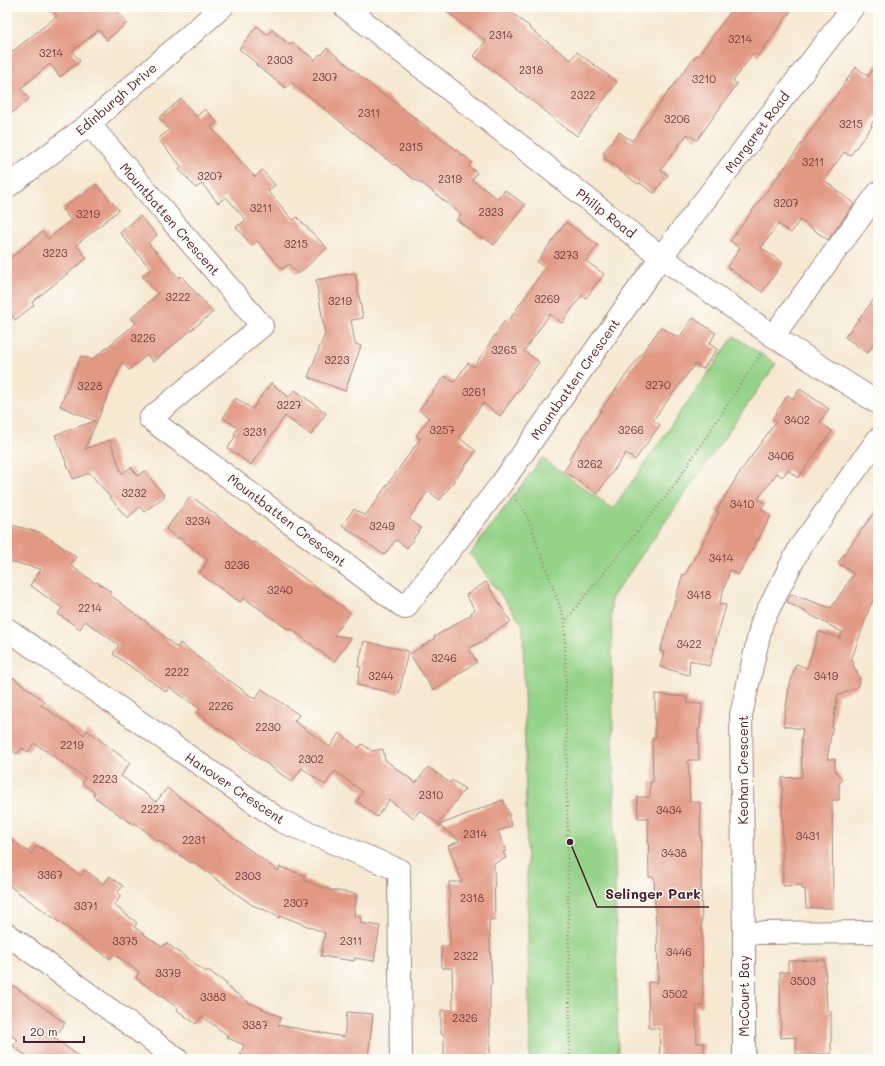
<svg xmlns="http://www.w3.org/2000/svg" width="885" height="1066" font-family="Mali,sans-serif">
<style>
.green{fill:#95d388;stroke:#70795a}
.building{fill:#e29984}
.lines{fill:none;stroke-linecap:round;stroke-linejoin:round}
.minor-casing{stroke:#a0847e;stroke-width:24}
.path{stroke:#a0847e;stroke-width:2.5;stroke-dasharray:1 3;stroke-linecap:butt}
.minor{stroke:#fff;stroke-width:22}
.labels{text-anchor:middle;stroke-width:3;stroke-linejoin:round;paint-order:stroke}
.number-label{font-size:11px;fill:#703e41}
.street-label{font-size:13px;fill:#4a1f2b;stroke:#fdfcf7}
.leader{fill:none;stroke:#4a1f2b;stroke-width:1.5}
.callout-dot{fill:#4a1f2b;stroke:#fdfcf7;stroke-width:1.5}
.callout-label{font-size:14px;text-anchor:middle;font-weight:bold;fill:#4a1f2b;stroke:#fdfcf7;stroke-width:3;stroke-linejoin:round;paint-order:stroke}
</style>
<rect width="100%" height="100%" fill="#fdfcf7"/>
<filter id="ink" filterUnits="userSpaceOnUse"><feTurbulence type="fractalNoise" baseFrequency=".025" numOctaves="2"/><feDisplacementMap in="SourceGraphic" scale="8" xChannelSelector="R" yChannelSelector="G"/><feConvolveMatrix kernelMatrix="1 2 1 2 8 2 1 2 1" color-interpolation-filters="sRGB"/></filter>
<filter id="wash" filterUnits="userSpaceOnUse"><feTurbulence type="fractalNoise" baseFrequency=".012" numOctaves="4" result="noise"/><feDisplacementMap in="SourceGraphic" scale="16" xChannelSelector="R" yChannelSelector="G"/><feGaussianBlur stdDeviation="0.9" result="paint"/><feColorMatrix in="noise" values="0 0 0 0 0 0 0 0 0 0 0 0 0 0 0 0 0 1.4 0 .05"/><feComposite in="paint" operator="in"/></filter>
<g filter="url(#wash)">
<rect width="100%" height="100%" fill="#f6e8d1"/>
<path class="green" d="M734 336 776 364 611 599 618 1059H530L523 625 470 554 542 458 613 509Z"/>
<g id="blocks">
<path class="building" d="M50 7H114L127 23 107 40 99 30 72 51 80 61 60 77 50 64 21 88 29 99 7 117V56L57 16Z
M440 7H504L530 27 529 28 571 60 577 52 617 82 577 136 552 118 553 117 474 56 486 41Z
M734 7H794L758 56 754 52 733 81 737 84 697 140 687 134 661 170 668 175 654 193 640 183 638 184 619 170V169L603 157 605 154 603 153 619 132 632 141 696 55 698 56Z
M257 26 268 35 272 30 290 45 292 42 315 60 320 54 322 55 327 48 383 95 384 94 472 162 469 166 477 173 472 180 498 199 505 190 525 205 494 245 483 237 482 239 457 220 461 214 423 184 412 178 395 164 394 165 291 82 286 88 256 65V63L239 49Z
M878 62V114L871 125 872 126 850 156 844 152 824 180 854 204 828 240 800 220 791 233 778 224 761 248 783 263 762 292 727 267 740 248 730 241 778 176V177L856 67 868 76Z
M181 99 196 117 205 109 217 122 211 127 230 150 255 177 262 170 275 185 268 191 293 220 297 217 327 248 298 274 289 264 282 269 257 241 252 246 236 227 246 220 226 197 218 203 202 184 196 188 179 169 182 167 158 139 169 130 159 118Z
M96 184 119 210 76 245 87 258 32 302 34 305 15 320 7 310V261L42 232 48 239 71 220 62 209 80 195 81 196Z
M140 216 157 235 148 243 179 278 181 276 213 312 153 362 147 355 129 370 122 362 85 449 110 440 122 474 131 467 138 476 144 471 165 496 144 512 140 507 127 518 90 473 73 479 55 435 95 421 60 406 81 356 92 360 136 323 131 318 158 294 142 276 151 269 120 233Z
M566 222 598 245 586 261 604 274 586 298 582 295 562 323 550 314 524 351 539 362 500 416 483 403 459 438 476 451 440 500 428 491 409 519 421 528 407 548 396 540 384 555 342 525 354 509 365 516 420 439 416 436 429 418 419 410 445 376 454 382 468 363 474 367 501 326 507 319 509 320 545 268 537 262Z
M355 273 363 318 351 320 355 344 361 346 345 391 308 377 325 334 316 280Z
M878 294V338L867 353 845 337Z
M693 318 716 333 709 344 717 349 703 369 695 364 653 420 660 425 635 460 626 453 597 494 564 471 571 461 569 459 601 411H600L661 327 679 338Z
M271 383 289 397 295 390 326 413 311 435 285 416 251 465 228 448 236 435 234 434 238 428 223 418 236 398 252 409Z
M800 389 829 409 820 422 832 431 798 478 788 470 782 477 777 473 758 499 765 503 761 509 771 516 738 575 730 570 719 604 726 605 709 666 690 660 689 675 660 667 664 652 660 651 683 574 685 575 719 512 716 511 740 472 776 422 772 419 788 395 793 399Z
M191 496 253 543 254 542 276 557 350 613 334 635 351 638 334 662 290 628 289 630 244 598 240 602 199 573 208 560 179 537 178 539 166 529Z
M878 507V594L870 606 851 661 854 662 853 665 860 678 857 687 840 695 838 694 827 759H835V770L842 779 839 784V800H832L833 908H806L805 889H802V885L783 886 782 778 802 777 801 740 803 729 783 726 789 688 796 664 807 668 819 632 840 638 842 632 787 602 791 594 831 608 854 574 838 563Z
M7 524 39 532 55 542 76 557 70 565 95 583 97 582 111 592 109 594 158 631 177 648 180 643 228 681 229 680 255 699 262 689 299 715 294 721 330 747 339 733 359 748 362 744 372 751 383 749 385 760 416 783 428 767 450 783 452 780 465 789 438 824 420 810 414 818 389 800 377 817 357 801 363 792 335 771 325 785 302 768 292 782 197 713 200 709 169 687 166 692 113 654 119 645 85 621 80 629 58 614 62 608 30 585 41 569 7 561Z
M486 582 511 622 488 635 489 637 469 649 477 662 433 690 410 654 434 639V637L472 614 471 613 475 610 466 595Z
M364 641 408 651 399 694 357 685 361 667H358Z
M7 673 44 701 41 705 84 735 87 730 130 763 121 776 156 802 167 788 278 871 280 867 306 876 304 880 330 890 357 894 354 916 361 917 360 923 380 926 374 961 355 958 354 961 321 956 325 933 282 916 278 918 275 914 252 905 192 861 191 863 159 840 158 841 135 823 134 825 93 796 95 793 82 783 85 778 34 743 28 752 22 748 17 754 7 747Z
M655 694 687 697V703L702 704 700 729H698L699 760H688L690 802H700L703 1006H696L697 1043H704V1059H660L659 1028H649L648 982H658L657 926H656L654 877H649L648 818H638L637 797H650V782H653L652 738H655Z
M503 800 510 816 508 817 512 826 498 831 506 851 503 852 506 858 494 863 495 920H489L492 985H490V1059H444V1034H441V1010H453L452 968H442L441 946H450L449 882H462L448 846 460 841 439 825Z
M7 836 31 854 37 845 46 852 47 851 81 876 85 870 104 884 110 876 123 886 117 893 121 896 114 905 137 923 134 927 162 947 166 943 206 972 208 970 227 984 226 986 248 1002 281 1017 278 1025 344 1037 347 1012 373 1014 368 1057H365V1059H252L240 1054 244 1045 226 1037 227 1035 202 1016 196 1024 177 1010 178 1008 136 978 139 972 114 954 110 959 7 884Z
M825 960 827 1012 831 1011V1054H796V1037L781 1038 780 972H788V961Z
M7 981 65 1023 54 1038 83 1059H31L13 1046 18 1040 7 1033Z"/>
</g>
</g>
<g filter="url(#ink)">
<use href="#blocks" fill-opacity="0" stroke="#a0847e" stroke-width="1"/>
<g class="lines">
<defs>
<path id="minor" d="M345 7 661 257 773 336 878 403
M89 124 262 326 150 419 405 608 502 483 661 257 853 7
M7 187 89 124 222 7
M773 336 878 193
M878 439 800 547 762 622 741 715 744 933 878 932
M7 629 281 821 399 870 401 1059
M7 934 177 1059
M744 1059V933"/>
</defs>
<use href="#minor" class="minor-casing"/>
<path class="path" d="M516 500 527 515 565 621
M570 1059 565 621 672 489 762 352"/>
<use href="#minor" class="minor"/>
</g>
</g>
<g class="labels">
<g class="number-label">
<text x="501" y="39">2314</text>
<text x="740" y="43">3214</text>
<text x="51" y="57">3214</text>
<text x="280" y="64">2303</text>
<text x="531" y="74">2318</text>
<text x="325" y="81">2307</text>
<text x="704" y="83">3210</text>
<text x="583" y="99">2322</text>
<text x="369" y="117">2311</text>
<text x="677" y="123">3206</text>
<text x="851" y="128">3215</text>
<text x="411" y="151">2315</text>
<text x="813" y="166">3211</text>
<text x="210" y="180">3207</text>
<text x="450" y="183">2319</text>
<text x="786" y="207">3207</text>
<text x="261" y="212">3211</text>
<text x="491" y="216">2323</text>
<text x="88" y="218">3219</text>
<text x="296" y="248">3215</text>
<text x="55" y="257">3223</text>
<text x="566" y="259">3273</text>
<text x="178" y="301">3222</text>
<text x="547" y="303">3269</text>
<text x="340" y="305">3219</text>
<text x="143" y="342">3226</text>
<text x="504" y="354">3265</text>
<text x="337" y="364">3223</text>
<text x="658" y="389">3270</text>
<text x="90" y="390">3228</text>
<text x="474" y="396">3261</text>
<text x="289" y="409">3227</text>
<text x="797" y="424">3402</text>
<text x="442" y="434">3257</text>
<text x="631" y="434">3266</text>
<text x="255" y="436">3231</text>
<text x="781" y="460">3406</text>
<text x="590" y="468">3262</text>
<text x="134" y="497">3232</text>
<text x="742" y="508">3410</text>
<text x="198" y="525">3234</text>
<text x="382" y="530">3249</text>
<text x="721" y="562">3414</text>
<text x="237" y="569">3236</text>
<text x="280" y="594">3240</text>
<text x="699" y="599">3418</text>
<text x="90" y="612">2214</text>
<text x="689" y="648">3422</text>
<text x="444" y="662">3246</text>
<text x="177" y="676">2222</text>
<text x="381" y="680">3244</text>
<text x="826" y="680">3419</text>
<text x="221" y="710">2226</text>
<text x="268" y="731">2230</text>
<text x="72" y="749">2219</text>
<text x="311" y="763">2302</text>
<text x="105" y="783">2223</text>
<text x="431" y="799">2310</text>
<text x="153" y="813">2227</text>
<text x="669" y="814">3434</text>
<text x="475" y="838">2314</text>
<text x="808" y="840">3431</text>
<text x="194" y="844">2231</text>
<text x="674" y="857">3438</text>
<text x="50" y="879">3367</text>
<text x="248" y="880">2303</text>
<text x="472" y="902">2318</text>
<text x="296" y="907">2307</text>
<text x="86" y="910">3371</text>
<text x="125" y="945">3375</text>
<text x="351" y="945">2311</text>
<text x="679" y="956">3446</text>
<text x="466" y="960">2322</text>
<text x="168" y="977">3379</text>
<text x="803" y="985">3503</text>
<text x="675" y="998">3502</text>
<text x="213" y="1001">3383</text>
<text x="465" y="1022">2326</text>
<text x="255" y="1029">3387</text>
</g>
<g class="street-label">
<text transform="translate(116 99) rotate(-41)" y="5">Edinburgh Drive</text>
<text transform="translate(757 132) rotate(-53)" y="5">Margaret Road</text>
<text transform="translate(606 213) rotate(38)" y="5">Philip Road</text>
<text transform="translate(170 219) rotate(49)" y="5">Mountbatten Crescent</text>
<text transform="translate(575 379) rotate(-55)" y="5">Mountbatten Crescent</text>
<text transform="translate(287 520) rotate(37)" y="5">Mountbatten Crescent</text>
<text transform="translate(743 770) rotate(-90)" y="5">Keohan Crescent</text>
<text transform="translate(235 788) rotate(34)" y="5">Hanover Crescent</text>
<text transform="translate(744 996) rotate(-90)" y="5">McCourt Bay</text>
</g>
</g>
<path class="leader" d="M570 842L597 907H709"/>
<circle class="callout-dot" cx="570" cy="842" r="4"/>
<g class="callout-label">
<text x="653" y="899">Selinger Park</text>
</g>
<rect width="885" height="1066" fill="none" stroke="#fdfcf7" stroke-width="24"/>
<path d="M24 1036v6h60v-6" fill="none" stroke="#4a1f2b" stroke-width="2"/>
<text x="30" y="1036" font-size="12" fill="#4a1f2b" stroke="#fdfcf7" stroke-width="3" paint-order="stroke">20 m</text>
</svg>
